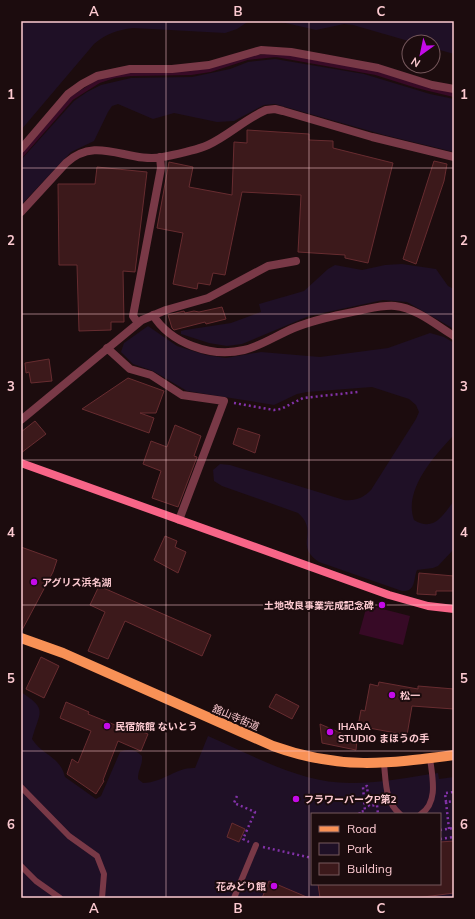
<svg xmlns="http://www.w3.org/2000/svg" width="475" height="919" font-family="Mulish,'Noto Sans JP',sans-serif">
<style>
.green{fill:#1f1026;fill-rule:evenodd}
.water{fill:#370a26}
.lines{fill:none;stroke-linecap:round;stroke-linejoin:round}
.stream{stroke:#370a26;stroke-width:4}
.building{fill:#3c191b;stroke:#672c30}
.path{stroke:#8232a8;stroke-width:2.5;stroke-dasharray:2 3;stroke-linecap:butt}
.lane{stroke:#793947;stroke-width:6}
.street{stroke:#793947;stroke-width:8}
.secondary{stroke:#f86588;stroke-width:8}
.primary{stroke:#f89156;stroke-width:10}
.grid{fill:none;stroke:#fdcad1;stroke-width:1;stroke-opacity:0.55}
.poi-dot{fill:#c40ae8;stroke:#1c0c0e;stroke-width:1.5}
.labels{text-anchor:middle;stroke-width:4;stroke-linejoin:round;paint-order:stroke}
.poi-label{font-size:10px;font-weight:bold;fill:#fdcad1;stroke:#1c0c0e;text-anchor:start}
.street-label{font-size:10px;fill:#fdcad1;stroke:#1c0c0e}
.neatline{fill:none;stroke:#fdcad1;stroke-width:1.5}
.grid-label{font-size:13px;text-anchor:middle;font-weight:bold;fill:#fdcad1}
</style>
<rect width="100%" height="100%" fill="#1c0c0e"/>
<path class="green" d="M24 21H249L237 29 225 33 133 28C117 30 106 34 94 44L21 130V25Z
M277 21H454V54L433 48V42H412L353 25 344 24 316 30Z
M275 59 364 74 430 94 454 99V152L384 135 275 104 264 105 234 121 217 122 174 113 153 119 118 104 112 106 108 112 94 141 71 152 21 205V160L74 101 87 92 101 85 131 78 192 77 230 69 248 62Z
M402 264 436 269 448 286 454 289V329L407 302 383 300 309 316 242 344 227 346 209 343 181 334V331L185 330 231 323 261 312 259 304 304 291 328 269 335 265 362 270 385 265Z
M148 326 177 346 206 355 226 358 261 352 320 357 388 348 430 333 444 337 454 343V435C435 455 403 490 414 520 434 532 442 516 454 501V549L438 566 433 568 417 570C413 580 416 592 402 591L319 562C293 545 320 532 298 513L222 486 214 481 213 470 220 464 230 465 344 500C356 501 363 498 371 490L416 419 419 412 416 405 409 399 372 387 307 392 297 394 274 405 187 391 153 371 133 364 121 352 124 343Z
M21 692C49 710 39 712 32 739 43 756 60 756 65 777L96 799 101 796 120 752C129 748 135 749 142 756 143 765 138 769 138 779L143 783C165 782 176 767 195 768L208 736C254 756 302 784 353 783 381 783 410 777 438 773L439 779 454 777V898H21ZM312 814H440V884H312Z"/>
<path class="water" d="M367 605 410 616 403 645 359 634Z"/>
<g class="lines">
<path class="stream" d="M21 156 72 98 99 81 114 76 131 74 191 73 210 70 247 58 276 55 376 73 417 86 454 95"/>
</g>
<path class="building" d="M247 130 309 134V140L333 141V148L393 163 368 263 345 258V255L298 252 301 195 242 192 225 275 213 273 210 285 198 283 197 289 173 284 183 233 157 228 169 162 193 167 189 187 232 195 234 142 247 143Z
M434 161 447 164 444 181 416 264 403 259Z
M97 167 147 172 135 272 123 271 124 322H111V330L79 331 77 265H59L58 184H95Z
M222 307 226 319 206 324 205 322 174 330 172 328 168 315 184 311 185 313 194 311 199 312Z
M49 359 52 381 31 383 29 372 26 373 25 363Z
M128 378 164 391 156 413H140L154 418 149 433 82 409Z
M35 421 46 434 21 453V432Z
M175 425 201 436 194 456 197 457 178 507 152 498 161 471 143 464 151 441 167 447Z
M238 428 260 435 255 453 233 444Z
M165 536 177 541 175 547 186 552 178 573 154 560Z
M21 547 57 560 53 572 21 632Z
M419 573 454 576V591H436V595L417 594Z
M99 586 211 635 202 656 125 621 108 659 88 651 105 612 90 605Z
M41 657 59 666 44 698 26 689Z
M379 682 418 689V686L454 689V709L412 706 407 735 358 726 361 710 365 711 370 684 378 686Z
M276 694 299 706 292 719 269 707Z
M66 702 89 712 88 714 125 729 127 726 148 734 141 751 118 741 103 780 104 781 96 794 67 774 72 759 78 763 91 731 60 718Z
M320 724 357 740 356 750 322 743Z
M232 823 245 829 239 842 227 837Z
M454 841V893L416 898H320L318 884H440V842Z
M269 881 309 898H262Z"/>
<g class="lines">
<path class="path" d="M234 403 274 410 281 409 303 398 358 392
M237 796 234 803 255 812 243 839 249 842
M446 802 445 793 454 792
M360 814 359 812 365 811 363 787 367 786 369 806 377 805 378 814
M449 829 446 802 454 801
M440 830 454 828
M440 839 454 837
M263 847 312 858"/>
<path class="lane" d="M384 764C386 782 385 802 400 814
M21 787 69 836 97 856 104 874 102 898
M421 814C439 802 432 776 430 758
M21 866 36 881 60 898
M234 898 256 845"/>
<path class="street" d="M21 149 68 94 82 84 97 76 130 69H172L209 65 261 50 291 52 378 68 432 85 454 89
M21 212 66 163C97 134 128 164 163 157 178 154 194 151 208 145 228 136 245 119 266 110L275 109 283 111 372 137 454 157
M153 315C170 343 211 358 244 350 261 346 277 335 294 328 316 319 338 315 362 310 372 308 384 305 395 306 416 308 436 325 454 336
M138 323 133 316 161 168 160 157
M107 348 130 369 151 375 182 395 224 401 179 520
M21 420 142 320 166 310 208 298 268 266 296 261"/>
<path class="secondary" d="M21 463 389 595 428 606 454 609"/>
<path class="primary" d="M21 638 63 653 273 746C339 770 387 764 454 755"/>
</g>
<path class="grid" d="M166 21V898M309 21V898M21 168H454M21 314H454M21 460H454M21 605H454M21 751H454"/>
<g class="poi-dot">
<circle cx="34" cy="582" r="4"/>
<circle cx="382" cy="605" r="4"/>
<circle cx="392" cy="695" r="4"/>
<circle cx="107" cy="726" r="4"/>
<circle cx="330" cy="732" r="4"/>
<circle cx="296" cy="799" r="4"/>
<circle cx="274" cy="886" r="4"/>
</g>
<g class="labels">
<g class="poi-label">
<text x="42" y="586">アグリス浜名湖</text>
<text x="374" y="609" text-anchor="end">土地改良事業完成記念碑</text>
<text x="400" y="699">松一</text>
<text x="115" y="730">民宿旅館 ないとう</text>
<text x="338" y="730">IHARA<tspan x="338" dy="12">STUDIO まほうの手</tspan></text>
<text x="304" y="803">フラワーパークP第2</text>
<text x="266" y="890" text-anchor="end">花みどり館</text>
</g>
<g class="street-label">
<text transform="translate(236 717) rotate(23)" y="4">舘山寺街道</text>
</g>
</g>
<rect width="475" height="919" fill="none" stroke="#1c0c0e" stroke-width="44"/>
<rect x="311" y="813" width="130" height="72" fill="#1c0c0e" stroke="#76585c"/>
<rect x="319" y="826" width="20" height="6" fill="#f89156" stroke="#76585c"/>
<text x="347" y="833" font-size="12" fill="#fdcad1">Road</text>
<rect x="319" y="843" width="20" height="12" fill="#1f1026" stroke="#76585c"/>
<text x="347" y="853" font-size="12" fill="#fdcad1">Park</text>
<rect x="319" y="863" width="20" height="12" fill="#3c191b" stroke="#76585c"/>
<text x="347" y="873" font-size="12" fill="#fdcad1">Building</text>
<g transform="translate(421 54) rotate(213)"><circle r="19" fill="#1c0c0e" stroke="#76585c"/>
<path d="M0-3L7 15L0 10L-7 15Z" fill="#c40ae8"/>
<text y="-6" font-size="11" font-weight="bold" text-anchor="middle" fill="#fdcad1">N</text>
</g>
<rect x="22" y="22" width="431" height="875" class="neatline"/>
<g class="grid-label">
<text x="94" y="16">A</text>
<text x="238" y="16">B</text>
<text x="381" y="16">C</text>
<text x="11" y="99">1</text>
<text x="464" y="99">1</text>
<text x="11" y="245">2</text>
<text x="464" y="245">2</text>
<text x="11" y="391">3</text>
<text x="464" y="391">3</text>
<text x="11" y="537">4</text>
<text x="464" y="537">4</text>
<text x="11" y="683">5</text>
<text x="464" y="683">5</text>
<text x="11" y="829">6</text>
<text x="464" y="829">6</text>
<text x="94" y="913">A</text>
<text x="238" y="913">B</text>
<text x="381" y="913">C</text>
</g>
</svg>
